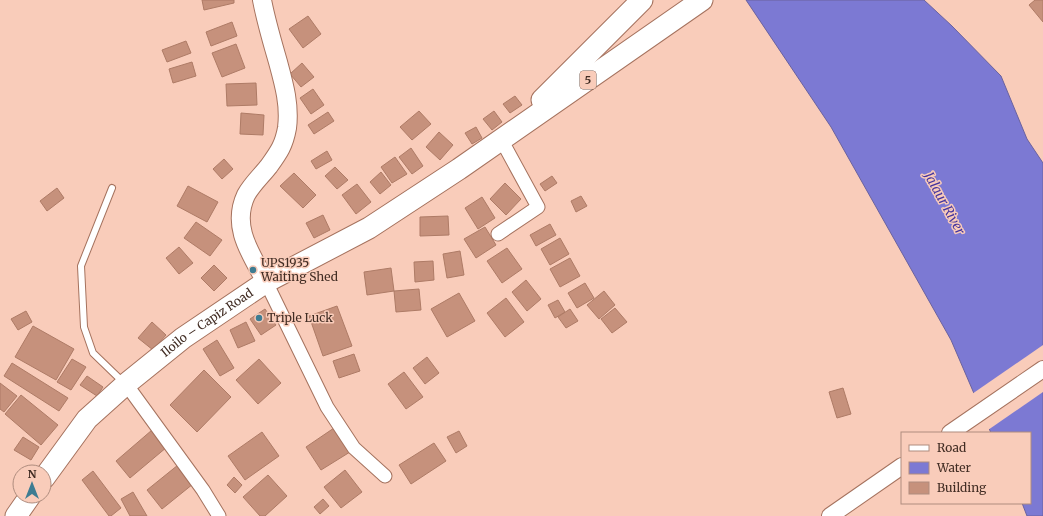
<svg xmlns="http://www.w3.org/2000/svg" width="1043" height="516" font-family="Merriweather,serif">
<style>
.water{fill:#7c79d3;stroke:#6a629e}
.pier{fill:#f9ccba}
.building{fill:#c6917c;stroke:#ae7b66}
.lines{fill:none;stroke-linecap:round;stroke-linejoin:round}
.service-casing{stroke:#a5725e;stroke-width:8}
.minor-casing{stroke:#a5725e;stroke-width:15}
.tertiary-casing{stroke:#a5725e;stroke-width:18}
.secondary-casing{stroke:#a5725e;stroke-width:20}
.trunk-casing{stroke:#a5725e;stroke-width:23}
.service{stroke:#fff;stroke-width:6}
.minor{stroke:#fff;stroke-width:13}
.tertiary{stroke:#fff;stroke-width:16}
.secondary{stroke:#fff;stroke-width:18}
.trunk{stroke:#fff;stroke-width:21}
.poi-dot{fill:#3e7c92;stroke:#f9ccba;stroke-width:1.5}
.labels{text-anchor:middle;stroke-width:3;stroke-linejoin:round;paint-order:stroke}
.shield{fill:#f9ccba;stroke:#785c50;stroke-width:1}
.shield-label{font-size:11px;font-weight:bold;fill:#412c23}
.poi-label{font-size:12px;fill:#412c23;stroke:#f9ccba;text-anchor:start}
.street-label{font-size:12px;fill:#412c23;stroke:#f9ccba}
.water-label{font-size:13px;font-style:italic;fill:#44349e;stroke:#f9ccba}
</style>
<rect width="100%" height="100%" fill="#f9ccba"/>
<path class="water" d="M746 0H924L952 26 1001 76 1027 139 1043 163V516H1027L1022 503H1030V433H991L951 340 831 127Z"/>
<path class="pier" d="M1043 345V392L988 430 972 394Z"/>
<path class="building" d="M202 0H234V3L204 10Z
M1035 0H1043V22L1029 5Z
M308 16 321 34 303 48 289 29Z
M232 22 237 36 211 46 206 32Z
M186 41 191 53 167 62 162 50Z
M236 44 245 68 222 77 212 53Z
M192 62 196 76 173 83 169 69Z
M302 63 314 77 301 87 290 74Z
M256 83 257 105 227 106 226 84Z
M313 89 324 105 311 114 300 98Z
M515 96 522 105 510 113 503 104Z
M419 111 431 124 412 140 400 127Z
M494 111 502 122 492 130 483 119Z
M328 112 334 121 314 134 308 125Z
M241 113 264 115 263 135 240 134Z
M476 127 482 138 472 144 465 133Z
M439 132 453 145 440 160 426 147Z
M411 148 423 166 412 174 399 157Z
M327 151 332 160 316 169 311 161Z
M395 157 407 174 392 183 381 167Z
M224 159 233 169 222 179 213 169Z
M335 167 348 180 337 189 325 176Z
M381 172 391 185 380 194 370 182Z
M294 173 316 195 303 208 280 186Z
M552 176 557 183 545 191 540 184Z
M505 183 521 199 506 215 490 199Z
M357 184 371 202 356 214 342 195Z
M188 186 218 202 207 222 177 206Z
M57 188 64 198 47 211 40 201Z
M581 196 587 206 576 212 571 201Z
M482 197 495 218 478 229 465 208Z
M323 215 330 230 314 238 306 223Z
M448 216 449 235 420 236V217Z
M196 222 222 240 210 256 184 238Z
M550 224 556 235 536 246 530 235Z
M485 227 496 245 476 258 464 239Z
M560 238 569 254 550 265 541 249Z
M179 247 193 263 179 274 166 258Z
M507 248 522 269 502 283 487 261Z
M460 251 464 275 447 278 443 254Z
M570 258 580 276 560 287 550 269Z
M433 261 434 280 415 282 414 262Z
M214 265 227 278 214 291 201 278Z
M391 268 394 291 367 295 364 272Z
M526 280 541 299 527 311 512 292Z
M585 283 594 298 577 308 568 293Z
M419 289 421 310 396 312 394 291Z
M604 291 615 305 599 319 587 305Z
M459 293 475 321 447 337 431 309Z
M506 298 524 322 505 337 487 313Z
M558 300 565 312 555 318 548 305Z
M337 306 352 346 323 356 309 316Z
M615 308 627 322 612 333 601 319Z
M265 309 276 325 261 335 250 319Z
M570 309 578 321 566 328 558 317Z
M26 311 32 322 18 330 11 319Z
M152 322 166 335 153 350 138 338Z
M246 322 255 341 238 348 230 330Z
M33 326 74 349 56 380 15 357Z
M217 340 234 368 220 376 203 349Z
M354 354 360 371 339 378 333 361Z
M427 357 439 373 425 384 413 368Z
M72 359 86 367 71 390 57 382Z
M259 359 281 383 258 404 236 380Z
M12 363 68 398 59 411 4 376Z
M204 370 231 397 197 432 170 405Z
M404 372 423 397 406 409 388 384Z
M87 376 103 387 97 396 80 385Z
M0 383 17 396 4 412 0 409Z
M843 388 851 414 837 418 829 392Z
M21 395 58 425 41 445 5 414Z
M334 428 350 452 321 470 306 447Z
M152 430 167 447 130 478 116 461Z
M459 431 467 446 456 453 447 437Z
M262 432 279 456 245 480 228 456Z
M23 437 39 447 31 460 14 450Z
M434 443 446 461 411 484 399 465Z
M178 465 193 484 162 509 147 490Z
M345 470 362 492 341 508 324 487Z
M93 471 121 508 111 516H109L82 480Z
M268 475 287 496 265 516H260L243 497Z
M234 477 242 485 235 493 227 485Z
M133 492 147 516H130L121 499Z
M323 499 329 506 320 514 314 507Z"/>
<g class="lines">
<defs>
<path id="service" d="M112 188 81 266 84 327 93 353 123 382"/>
<path id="minor" d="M498 234 538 207 502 141
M266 282 327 407 354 448 385 476
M126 384 203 490 219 516"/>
<path id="tertiary" d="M950 433 1043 369
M830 516 902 466"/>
<path id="secondary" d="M262 0C266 21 272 41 278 62 284 84 290 105 287 128 284 145 279 152 269 166 262 175 252 184 246 195 231 227 251 254 266 282"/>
<g id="trunk">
<path d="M542 100 642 0"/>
<path id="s1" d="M44 478 87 419 126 384 183 338 266 282 369 228 459 169 702 0"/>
<path d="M16 516 30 496"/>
</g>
</defs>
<use href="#service" class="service-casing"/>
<use href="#minor" class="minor-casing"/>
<use href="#tertiary" class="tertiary-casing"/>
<use href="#secondary" class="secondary-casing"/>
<use href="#trunk" class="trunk-casing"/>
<use href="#service" class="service"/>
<use href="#minor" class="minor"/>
<use href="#tertiary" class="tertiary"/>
<use href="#secondary" class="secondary"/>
<use href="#trunk" class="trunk"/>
</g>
<g class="poi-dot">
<circle cx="253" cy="270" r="4"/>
<circle cx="259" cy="318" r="4"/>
</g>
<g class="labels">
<rect class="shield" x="580" y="71" width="16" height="18" rx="3"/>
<g class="shield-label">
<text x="588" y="84">5</text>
</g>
<g class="poi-label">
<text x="261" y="267">UPS1935<tspan x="261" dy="14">Waiting Shed</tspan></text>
<text x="267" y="322">Triple Luck</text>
</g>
<g class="street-label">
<text dy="4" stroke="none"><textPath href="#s1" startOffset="227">Iloilo – Capiz Road</textPath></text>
</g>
<g class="water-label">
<text transform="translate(945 203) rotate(61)" y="5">Jalaur River</text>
</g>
</g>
<rect x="901" y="432" width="130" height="72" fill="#f9ccba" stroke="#af8c7e"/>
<rect x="909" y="445" width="20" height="6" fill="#ffffff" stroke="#af8c7e"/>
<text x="937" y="452" font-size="12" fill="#412c23">Road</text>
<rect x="909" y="462" width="20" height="12" fill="#7c79d3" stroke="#af8c7e"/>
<text x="937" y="472" font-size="12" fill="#412c23">Water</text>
<rect x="909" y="482" width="20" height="12" fill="#c6917c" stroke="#af8c7e"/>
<text x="937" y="492" font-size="12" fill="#412c23">Building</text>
<g transform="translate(32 484)"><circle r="19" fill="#f9ccba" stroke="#af8c7e"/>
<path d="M0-3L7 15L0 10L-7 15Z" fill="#3e7c92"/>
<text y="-6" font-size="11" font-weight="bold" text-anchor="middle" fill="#412c23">N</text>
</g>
</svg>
